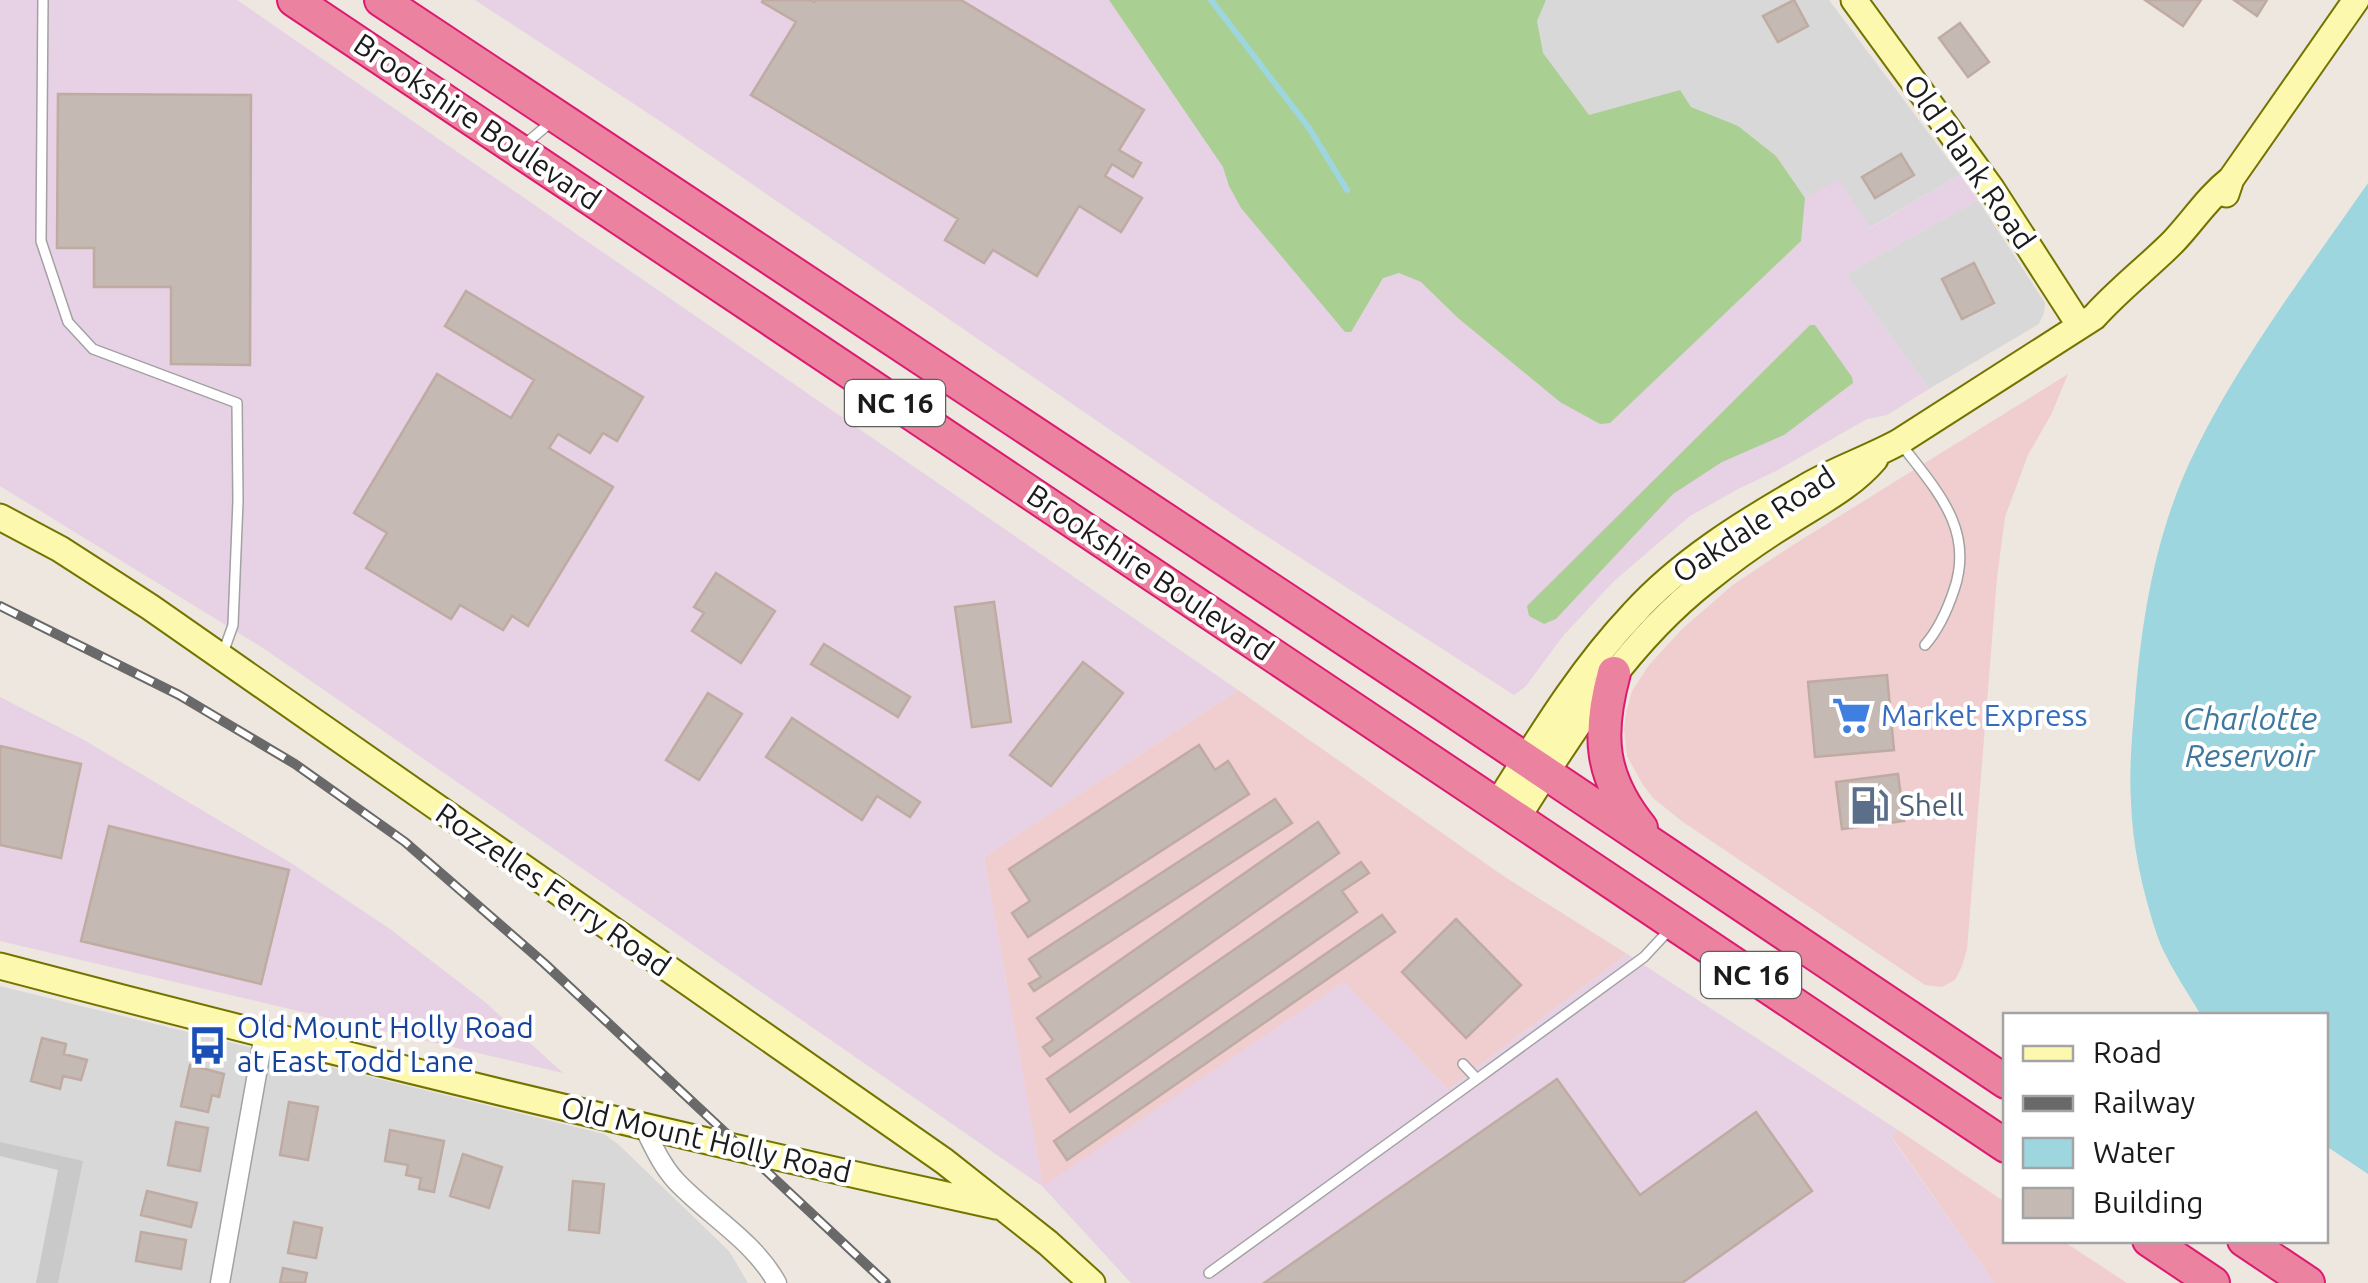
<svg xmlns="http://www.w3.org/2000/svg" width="2368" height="1283" font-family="Ubuntu,sans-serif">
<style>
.residential{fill:#d9d8d8}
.commercial{fill:#f0cdcf}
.industrial{fill:#e7d1e5}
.religious{fill:#c9c9c9}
.forest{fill:#aacf92}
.parking{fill:#dfdfdf}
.water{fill:#9dd6de}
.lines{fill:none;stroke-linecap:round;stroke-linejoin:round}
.stream{stroke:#9dd6de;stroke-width:6}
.building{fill:#c5b9b3;stroke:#bfaba1;stroke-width:2.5}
.lane-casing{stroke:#a2a2a2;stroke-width:12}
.street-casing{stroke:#a2a2a2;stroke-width:21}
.secondary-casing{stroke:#737400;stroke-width:29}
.highway-casing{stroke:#dd1a71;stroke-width:36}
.lane{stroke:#fff;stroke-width:9}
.street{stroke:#fff;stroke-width:18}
.secondary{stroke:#fcf9ae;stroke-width:25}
.highway{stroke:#ea82a0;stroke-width:32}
.rail-casing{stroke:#696969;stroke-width:10}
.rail{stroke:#fff;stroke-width:6;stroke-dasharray:19;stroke-linecap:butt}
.labels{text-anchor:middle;stroke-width:8;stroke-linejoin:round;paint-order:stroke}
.shield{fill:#fff;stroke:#5f5f5f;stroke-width:2.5}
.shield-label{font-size:28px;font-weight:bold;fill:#1b1b1b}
.street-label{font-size:30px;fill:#1b1b1b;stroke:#fff}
.shop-label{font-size:30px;fill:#366cbe;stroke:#fff;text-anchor:start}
.service-label{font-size:30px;fill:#4e5e75;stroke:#fff;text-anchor:start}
.transit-label{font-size:30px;fill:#164399;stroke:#fff;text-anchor:start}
.water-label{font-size:32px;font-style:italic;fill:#3f789e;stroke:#fff}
</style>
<rect width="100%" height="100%" fill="#ede7df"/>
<path class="residential" d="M1109 0H1829L1960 175 1869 228 1764 220 1680 90 1253 209Z
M1978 200 2045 303 2044 313 2039 324 1929 389 1846 274Z
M0 986 604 1134 618 1144 729 1251 748 1283H0Z"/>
<path class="commercial" d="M2068 374 2052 413 2028 455 2005 517 1997 578 1967 949 1962 966 1955 980 1942 987 1925 985 1683 822 1653 798 1643 785 1627 756 1624 730 1626 713 1632 691 1649 665 1682 629 1734 584 1793 545Z
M1238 690 1502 875 1627 954 1448 1089 1344 982 1043 1187 984 857Z
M1898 1130 2005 1202 2006 1240 2063 1241 2127 1283H1994L1892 1137Z"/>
<path class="industrial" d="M0 0H237L1238 690 984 857 1043 1186 1344 982 1448 1089 1627 954 1898 1130 1892 1138 1994 1283H1131L1042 1186 266 650 0 486Z
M475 0H1109L1253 209 1680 90 1764 220 1839 179 1870 228 1960 175 1978 200 1846 274 1929 389 1887 415 1867 419 1776 471 1740 488 1690 516 1614 581 1563 636 1525 687 1514 695 1243 521 663 123Z
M0 697 84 740 291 863 390 929 485 1002 563 1073 0 941Z"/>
<path class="religious" d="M0 1142 83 1161 58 1283H0Z"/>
<path class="forest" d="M1109 0H1546L1537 21 1543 53 1589 115 1680 90 1691 107 1738 126 1776 156 1805 198 1801 241 1610 423 1600 424 1560 402 1458 318 1421 282 1399 273 1383 278 1351 332H1345L1241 208 1229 186 1223 167Z
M1810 325H1815L1852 377 1853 383 1784 435 1722 462 1673 494 1556 619 1544 624 1529 616 1527 606Z"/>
<path class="parking" d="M0 1156 58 1170 36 1283H0Z"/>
<path class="water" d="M2368 183V1174L2326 1146V1016L2201 1015C2187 991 2166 961 2157 935 2143 893 2132 845 2131 801 2129 768 2132 735 2135 702 2142 613 2157 525 2198 445 2245 352 2309 268 2368 183Z"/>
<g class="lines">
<path class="stream" d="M1211 0 1309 128 1347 190"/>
</g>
<path class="building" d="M763 0H810L814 2 816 0H961L1144 110 1119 150 1141 163 1133 177 1112 164 1105 176 1142 198 1121 232 1079 206 1037 276 993 250 984 263 945 240 958 219 751 95 796 22 762 2Z
M1794 0 1808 26 1778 42 1763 16Z
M2145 0H2201L2183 26Z
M2234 0H2267L2257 16Z
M1960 23 1989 62 1968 77 1939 38Z
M58 94 251 95 250 365 171 364V287H94V248H57Z
M1901 154 1914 175 1875 198 1862 177Z
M1974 263 1994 303 1962 319 1942 279Z
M466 291 643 397 617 441 603 433 590 453 558 434 549 448 613 487 528 626 512 616 503 630 460 605 451 619 366 568 387 533 354 513 437 374 511 418 534 380 445 326Z
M716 573 775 611 741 663 692 631 704 613 694 607Z
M994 602 1011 722 972 727 955 607Z
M824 644 910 697 898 717 811 664Z
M1083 662 1123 693 1051 786 1010 755Z
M1887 675 1894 750 1815 757 1808 682Z
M708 693 742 714 699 780 666 760Z
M792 718 920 802 910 817 877 796 862 820 766 757Z
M1199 745 1215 770 1228 761 1249 794 1028 937 1012 913 1030 901 1009 869Z
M0 746 81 764 61 858 0 845Z
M1898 774 1904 821 1842 829 1836 782Z
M1275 799 1292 823 1034 991 1029 984 1041 977 1029 959Z
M1318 822 1339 853 1050 1056 1043 1047 1053 1040 1037 1018Z
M109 826 289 870 261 984 81 941Z
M1361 862 1369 873 1342 891 1357 912 1070 1112 1047 1079Z
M1382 915 1395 932 1067 1160 1054 1141Z
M1456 919 1521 985 1466 1038 1402 972Z
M42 1038 66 1044 64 1054 87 1060 81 1080 63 1076 60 1089 31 1081Z
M190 1065 224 1074 219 1097 212 1095 208 1112 181 1106Z
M1557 1079 1640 1195 1756 1112 1812 1191 1682 1283H1264Z
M289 1102 318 1107 308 1160 280 1155Z
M176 1122 208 1128 200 1171 168 1165Z
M390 1130 444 1141 434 1192 419 1189 421 1178 406 1175 408 1165 385 1161Z
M463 1154 502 1167 489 1208 450 1196Z
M573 1181 604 1184 599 1233 569 1230Z
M147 1191 197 1203 191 1227 141 1215Z
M294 1222 322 1228 316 1258 288 1253Z
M141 1232 186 1240 181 1269 136 1261Z
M283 1268 307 1273 305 1283H280Z"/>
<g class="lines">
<defs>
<path id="lane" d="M43 0 41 241 68 322 93 349 237 403 238 501 233 625 222 656
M524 145 550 123
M1901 444C1936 490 1975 529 1954 590 1947 611 1939 629 1925 645
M1463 1064 1477 1079 1644 957 1671 928
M1209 1273 1477 1079"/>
<path id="street" d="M643 1126C653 1145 661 1165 676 1181 709 1216 753 1240 777 1283
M220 1283 264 1034"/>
<path id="secondary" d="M1854 0 1991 188 2080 326
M2226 194 2231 179 2356 0
M0 517 60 549 150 607 944 1161 1048 1243 1092 1283
M1496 806C1538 740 1579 671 1633 614 1680 562 1743 523 1804 488 1834 470 1868 459 1899 442L2094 317C2118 290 2147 268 2173 242 2193 221 2208 197 2231 179
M1517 818C1572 732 1625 644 1707 580 1733 559 1761 539 1789 522 1820 502 1851 487 1875 459
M0 966C330 1053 662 1133 996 1206"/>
<path id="highway" d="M294 0 2006 1146
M381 0 1437 700 2006 1082
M1614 673C1597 735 1600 777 1641 828
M2149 1240 2213 1283
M2244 1240 2308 1283"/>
</defs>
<use href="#lane" class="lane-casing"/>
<use href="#street" class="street-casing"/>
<use href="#secondary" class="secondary-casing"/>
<use href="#highway" class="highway-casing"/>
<use href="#lane" class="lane"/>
<use href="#street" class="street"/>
<use href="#secondary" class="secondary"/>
<use href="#highway" class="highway"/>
<defs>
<path id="rail" d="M0 606 179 695 295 764 405 842 544 963 886 1283"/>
</defs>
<use href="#rail" class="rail-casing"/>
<use href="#rail" class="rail"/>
</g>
<defs>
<symbol id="supermarket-bare" viewBox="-9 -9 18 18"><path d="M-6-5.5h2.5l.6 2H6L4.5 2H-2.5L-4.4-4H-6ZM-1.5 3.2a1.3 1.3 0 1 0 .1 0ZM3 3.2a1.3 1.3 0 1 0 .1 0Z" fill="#3f7fe0" stroke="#fff" stroke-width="2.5" paint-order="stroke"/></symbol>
<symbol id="fuel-bare" viewBox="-9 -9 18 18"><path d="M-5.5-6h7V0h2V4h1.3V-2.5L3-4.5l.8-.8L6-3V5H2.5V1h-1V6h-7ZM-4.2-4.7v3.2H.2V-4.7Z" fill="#5c6f8a" stroke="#fff" stroke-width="2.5" paint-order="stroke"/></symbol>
<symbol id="bus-bare" viewBox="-9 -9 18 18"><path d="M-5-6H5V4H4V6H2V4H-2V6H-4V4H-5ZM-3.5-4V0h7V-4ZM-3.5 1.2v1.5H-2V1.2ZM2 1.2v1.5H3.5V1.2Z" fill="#1a4fb4" stroke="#fff" stroke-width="2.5" paint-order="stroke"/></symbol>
</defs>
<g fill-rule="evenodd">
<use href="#supermarket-bare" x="1824" y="688" width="55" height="55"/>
<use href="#fuel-bare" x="1842" y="778" width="55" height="55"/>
<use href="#bus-bare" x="180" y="1018" width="55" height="55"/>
</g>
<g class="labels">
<g class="shield">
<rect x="845" y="380" width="100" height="46" rx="8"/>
<rect x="1701" y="952" width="100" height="46" rx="8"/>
</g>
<g class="shield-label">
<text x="895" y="413">NC 16</text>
<text x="1751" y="985">NC 16</text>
</g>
<g class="street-label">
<text transform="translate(477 122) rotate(34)" y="10">Brookshire Boulevard</text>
<text transform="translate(1969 162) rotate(55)" y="10">Old Plank Road</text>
<text transform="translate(1754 525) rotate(-33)" y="10">Oakdale Road</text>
<text transform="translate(1150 573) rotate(34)" y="10">Brookshire Boulevard</text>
<text transform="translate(553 890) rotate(35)" y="10">Rozzelles Ferry Road</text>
<text transform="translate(706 1140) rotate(13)" y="10">Old Mount Holly Road</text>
</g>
<g class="shop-label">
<text x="1881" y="726">Market Express</text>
</g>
<g class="service-label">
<text x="1899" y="816">Shell</text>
</g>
<g class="transit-label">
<text x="237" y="1038">Old Mount Holly Road<tspan x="237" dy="34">at East Todd Lane</tspan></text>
</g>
<g class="water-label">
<text x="2250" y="730">Charlotte<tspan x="2250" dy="37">Reservoir</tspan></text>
</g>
</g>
<rect x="2003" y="1013" width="325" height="230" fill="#ffffff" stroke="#a4a4a4" stroke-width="2.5"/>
<rect x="2023" y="1046" width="50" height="15" fill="#fcf9ae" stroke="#a4a4a4" stroke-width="2.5"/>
<text x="2093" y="1063" font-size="30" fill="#1b1b1b">Road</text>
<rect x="2023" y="1096" width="50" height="15" fill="#696969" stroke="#a4a4a4" stroke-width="2.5"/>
<text x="2093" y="1113" font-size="30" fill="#1b1b1b">Railway</text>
<rect x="2023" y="1138" width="50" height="30" fill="#9dd6de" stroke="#a4a4a4" stroke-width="2.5"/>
<text x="2093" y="1163" font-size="30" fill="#1b1b1b">Water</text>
<rect x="2023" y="1188" width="50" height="30" fill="#c5b9b3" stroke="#a4a4a4" stroke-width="2.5"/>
<text x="2093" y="1213" font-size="30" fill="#1b1b1b">Building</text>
</svg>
